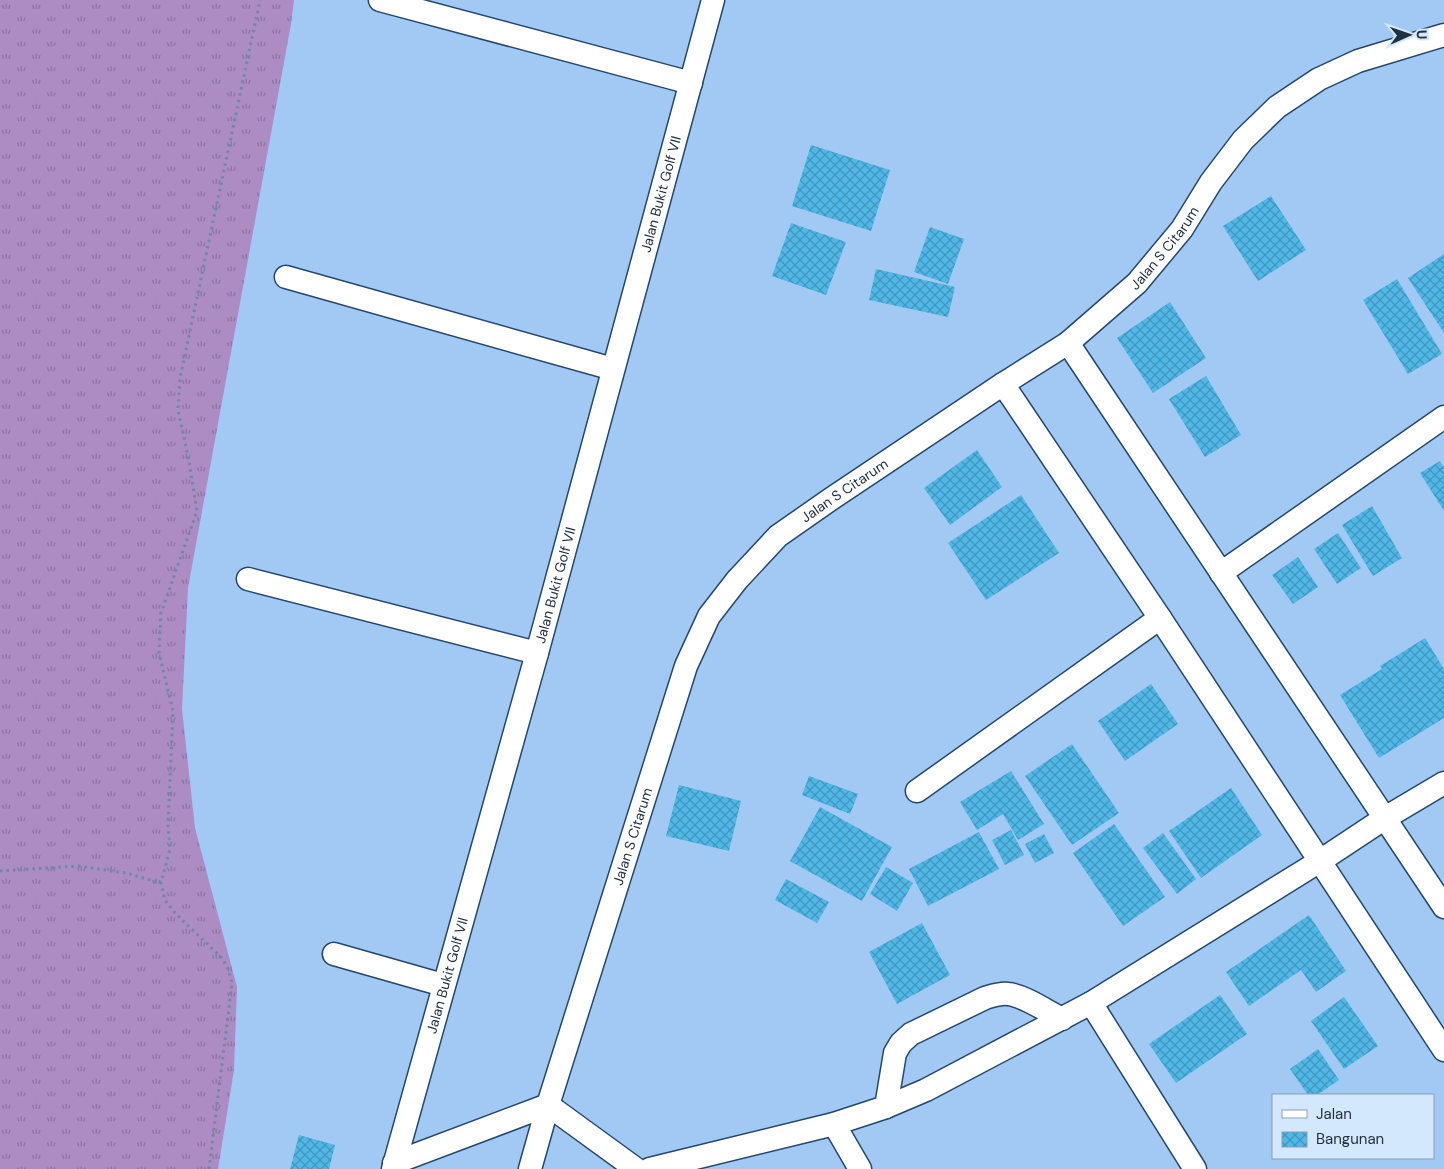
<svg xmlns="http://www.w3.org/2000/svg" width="1444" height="1169" font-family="'DM Sans',sans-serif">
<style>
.grass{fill:url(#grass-tufts)}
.building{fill:url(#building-cross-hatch)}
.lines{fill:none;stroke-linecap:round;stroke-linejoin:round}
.minor-casing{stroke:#25476b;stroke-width:25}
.path{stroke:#6c89a9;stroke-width:3;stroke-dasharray:2.5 4;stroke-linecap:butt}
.minor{stroke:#fff;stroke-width:22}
.labels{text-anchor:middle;stroke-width:4;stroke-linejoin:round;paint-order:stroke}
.street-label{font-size:14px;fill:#213041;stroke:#d4e8fd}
</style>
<defs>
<pattern id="grass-tufts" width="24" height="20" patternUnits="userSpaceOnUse" patternTransform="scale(1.25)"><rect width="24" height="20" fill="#ac8cc3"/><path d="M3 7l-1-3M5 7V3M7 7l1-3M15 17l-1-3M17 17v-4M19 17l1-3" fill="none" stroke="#8c73a0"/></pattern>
<pattern id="building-cross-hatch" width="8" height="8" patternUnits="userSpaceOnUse" patternTransform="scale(1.25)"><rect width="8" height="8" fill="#50b8e7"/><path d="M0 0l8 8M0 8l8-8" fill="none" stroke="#4296bd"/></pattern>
</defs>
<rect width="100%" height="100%" fill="#a2c9f3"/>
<path class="grass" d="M0 0H294L291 24 188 588 182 709 195 828 237 987 234 1070 218 1169H0Z"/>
<path class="building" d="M811 145 890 170 871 231 792 206Z
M1271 196 1306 250 1258 281 1223 226Z
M791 223 846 242 826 295 772 276Z
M930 227 964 239 948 284 914 272Z
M1444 254V333L1408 278Z
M876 269 955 287 948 317 869 300Z
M1397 279 1442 354 1408 374 1363 300Z
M1170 302 1206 358 1153 393 1117 338Z
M1206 376 1241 435 1205 457 1169 399Z
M977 450 1002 487 950 525 924 488Z
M1440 461 1443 466H1444V511L1420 473Z
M1021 495 1059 553 986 600 948 543Z
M1372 506 1402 558 1373 576 1342 525Z
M1338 533 1361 568 1337 584 1314 549Z
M1298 557 1318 587 1293 604 1272 575Z
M1425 638 1444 669V718L1379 758 1340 695 1382 669 1380 666Z
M1151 684 1178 724 1125 761 1098 721Z
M1072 744 1119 813 1072 845 1025 776Z
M1011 771 1044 824 1018 840 1003 814 977 830 960 802Z
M809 776 858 794 850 814 802 795Z
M679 785 741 801 729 851 666 836Z
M1231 788 1262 835 1201 878 1169 831Z
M820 807 892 847 862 901 790 861Z
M1114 824 1165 897 1123 926 1073 853Z
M1011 830 1024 855 1005 865 992 840Z
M979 832 999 869 928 906 909 869Z
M1163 833 1196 879 1177 894 1143 848Z
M1044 834 1054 853 1035 863 1025 844Z
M886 867 913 883 897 911 870 894Z
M786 879 829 902 817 923 775 900Z
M1309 915 1346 971 1316 992 1301 970 1249 1006 1226 972Z
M922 923 950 975 897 1004 869 952Z
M1220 995 1247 1034 1176 1083 1149 1044Z
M1344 997 1378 1046 1344 1069 1311 1021Z
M1318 1049 1339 1080 1317 1095H1308L1290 1069Z
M299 1135 335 1145 329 1169H290Z"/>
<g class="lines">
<defs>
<g id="minor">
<path d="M380 0 691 83"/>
<path d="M286 277 613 369"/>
<path d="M1068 343 1444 907"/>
<path d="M1003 384 1160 618 1444 1050"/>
<path d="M1221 573 1444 417"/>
<path d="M248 579 537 653"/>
<path d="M917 791 1160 618"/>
<path d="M334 954 443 985"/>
<path d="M1091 1003 1195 1169"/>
<path d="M886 1107 895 1053 901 1043 911 1034 985 998C992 996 1000 993 1008 994 1023 995 1048 1012 1062 1019"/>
<path d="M834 1124 860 1169"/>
<path d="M394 1163 548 1105 636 1169"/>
<path id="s1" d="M393 1169 537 653 713 0"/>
<path id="s2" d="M530 1169 548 1105 686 666 709 616 737 580 778 536 831 499 1003 384 1068 343 1137 283 1182 229 1211 182 1243 140 1277 107 1319 79 1358 61 1444 35"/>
<path d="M650 1169 834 1124 886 1107 926 1090 1091 1003 1320 861 1385 818 1444 783"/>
</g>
</defs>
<use href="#minor" class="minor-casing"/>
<path class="path" d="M0 871 78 866 126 873 161 883
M209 1169 232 983 228 969 222 958 175 913 165 900 161 883 170 849 168 827 173 711 159 653 161 613 197 511 188 456 178 410 180 378 260 0"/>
<use href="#minor" class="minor"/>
</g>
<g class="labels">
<g class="street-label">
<text dy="5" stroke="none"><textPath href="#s1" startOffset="1011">Jalan Bukit Golf VII</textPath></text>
<text dy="5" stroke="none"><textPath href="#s2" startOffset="1172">Jalan S Citarum</textPath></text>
<text dy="5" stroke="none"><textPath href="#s2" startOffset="768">Jalan S Citarum</textPath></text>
<text dy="5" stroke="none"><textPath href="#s1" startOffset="606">Jalan Bukit Golf VII</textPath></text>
<text dy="5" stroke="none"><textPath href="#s2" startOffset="348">Jalan S Citarum</textPath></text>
<text dy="5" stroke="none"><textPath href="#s1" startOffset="201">Jalan Bukit Golf VII</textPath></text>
</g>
</g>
<rect x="1272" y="1094" width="162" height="65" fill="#d4e8fd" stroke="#8c9eb2"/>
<rect x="1282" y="1110" width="25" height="8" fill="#ffffff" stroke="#8c9eb2"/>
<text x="1316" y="1119" font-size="15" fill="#213041">Jalan</text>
<rect x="1282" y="1132" width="25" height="15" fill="url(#building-cross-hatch)" stroke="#8c9eb2"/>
<text x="1316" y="1144" font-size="15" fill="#213041">Bangunan</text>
<g transform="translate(1409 35) rotate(88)" stroke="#d4e8fd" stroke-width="4" paint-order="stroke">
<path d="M0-4L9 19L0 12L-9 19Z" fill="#213041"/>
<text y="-8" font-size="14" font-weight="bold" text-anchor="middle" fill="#213041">U</text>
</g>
</svg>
